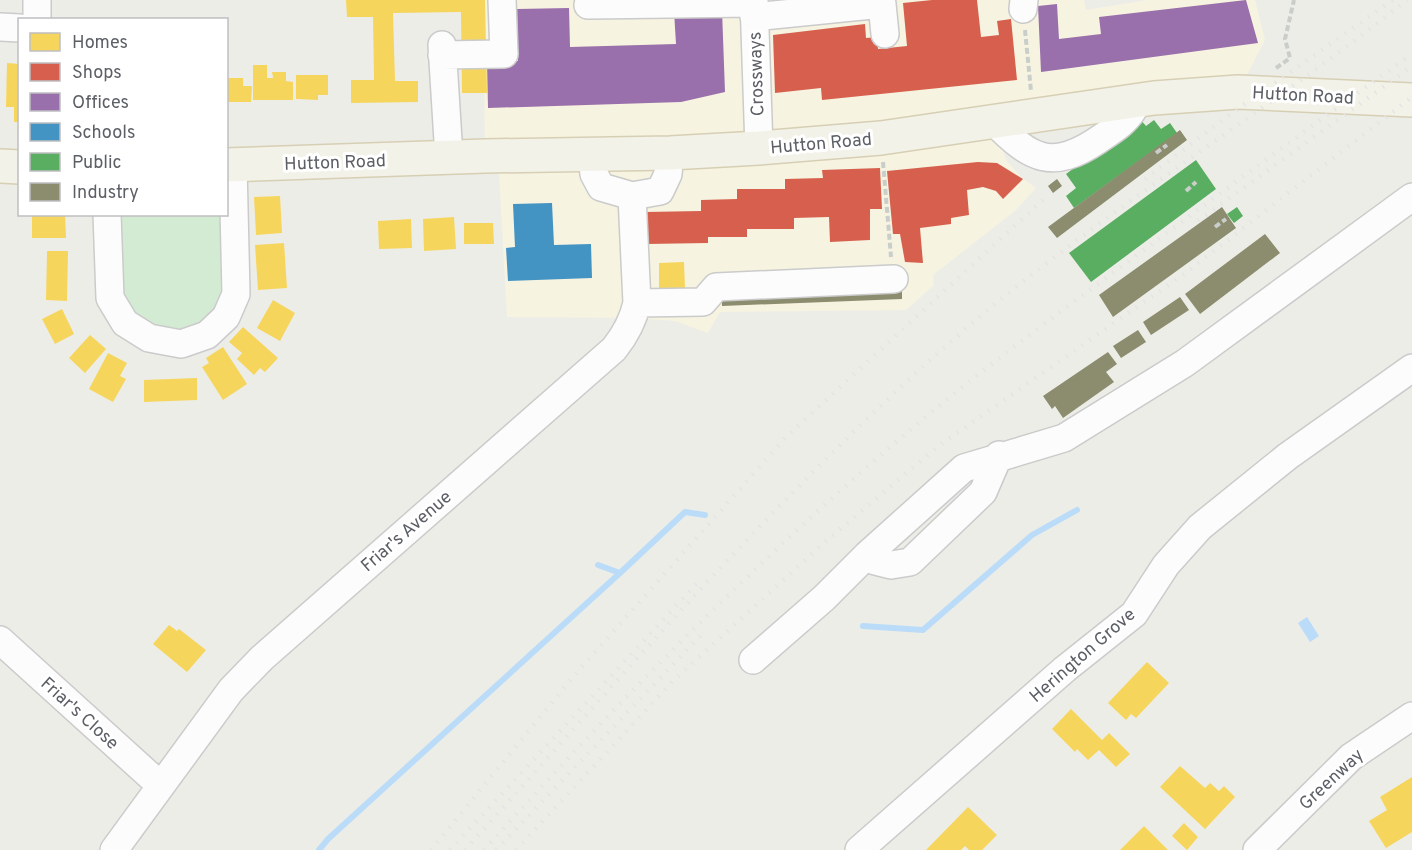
<svg xmlns="http://www.w3.org/2000/svg" width="1412" height="850" font-family="Overpass,sans-serif">
<style>
.commercial{fill:#f7f3e1}
.green{fill:#d4ebd3}
.water{fill:#bbdcf8}
.homes{fill:#f6d55c}
.shops{fill:#d6604d}
.offices{fill:#9970ab}
.schools{fill:#4393c3}
.public{fill:#5aae61}
.industry{fill:#8c8c6e}
.lines{fill:none;stroke-linecap:round;stroke-linejoin:round}
.stream{stroke:#bbdcf8;stroke-width:6}
.minor-casing{stroke:#cacbca;stroke-width:30}
.major-casing{stroke:#d6cfb4;stroke-width:36}
.path{stroke:#c9cecb;stroke-width:4;stroke-dasharray:6 3;stroke-linecap:butt}
.minor{stroke:#fcfcfc;stroke-width:27}
.major{stroke:#f3f2e8;stroke-width:33}
.rail{stroke:#e4e4e3;stroke-width:4.5;stroke-dasharray:1.5 8;stroke-linecap:butt}
.labels{text-anchor:middle;stroke-width:6;stroke-linejoin:round;paint-order:stroke}
.street-label{font-size:18px;fill:#5c6066;stroke:#fff}
</style>
<rect width="100%" height="100%" fill="#edede8"/>
<path class="commercial" d="M483 0H1084L1086 10 1147 0H1255L1265 40 1238 92 995 123 1006 160 1023 179 1036 188 1016 210 933 275 934 285 906 310 720 312 708 333 675 321 634 318 507 317 498 156H485Z"/>
<path class="green" d="M113 215H226L229 276 221 311 181 338 124 314Z"/>
<path class="water" d="M1307 617 1319 636 1310 642 1298 623Z"/>
<path class="homes" d="M346 0H485L487 93H462L461 12 393 13 395 81H418V102L351 103V80H374L373 17H347Z
M7 63 20 64V122H14V107H6Z
M253 65H267V78H273L272 72H286V81L293 82V100H253Z
M296 75H328V95H318V100L296 99Z
M226 78H243V86H252L251 102H226Z
M280 196 282 233 256 235 254 197Z
M32 214H65L66 238H32Z
M454 217 456 249 424 251 423 219Z
M411 219 412 248 379 249 378 221Z
M464 223H493L494 244H464Z
M284 243 287 288 258 290 255 245Z
M47 251H68L67 301 46 300Z
M684 262 685 288H659V263Z
M273 300 295 313 280 341 257 328Z
M62 309 74 334 55 344 42 319Z
M243 327 278 358 265 372 260 368 254 375 237 359 242 353 229 342Z
M90 335 106 349 85 373 69 358Z
M223 347 247 384 223 400 202 367 209 363 206 358Z
M108 353 127 363 120 376 126 379 113 402 89 389Z
M197 378V400L144 402V380Z
M169 625 177 631 179 629 206 650 187 672 153 644Z
M1147 662 1169 683 1136 718 1131 714 1126 720 1108 703Z
M1071 709 1102 740 1109 733 1130 754 1116 767 1099 750 1088 760 1077 749 1075 752 1052 729Z
M1180 766 1205 788 1210 783 1219 791 1224 786 1235 797 1205 829 1160 787Z
M1412 777V832L1386 848 1369 821 1387 810 1380 797Z
M968 807 997 835 982 850H969L965 846 961 850H926Z
M1184 823 1198 837 1187 850 1172 836Z
M1144 826 1168 850H1120Z"/>
<path class="shops" d="M932 0H977L981 37 999 35 997 21 1011 19 1017 80 822 100 821 88 775 93 773 35 865 24 866 38 877 37 878 49 907 46 903 3Z
M978 162 997 163 1023 179 1003 199 996 191 983 187 967 190 969 215 951 218V224L920 228 923 263 905 262 900 234H893L887 171Z
M880 168 882 209H870V240L830 242 829 217 794 218V229H747V237H708V243L646 244V212L701 211V200L737 199V189H785V179L823 178 822 170Z"/>
<path class="offices" d="M1246 0 1258 43 1041 72 1038 6 1057 4 1059 39 1101 34 1099 17Z
M569 8 570 47 676 44 674 11 722 10 725 92 681 102 488 108 487 62 518 61 517 9Z"/>
<path class="schools" d="M552 203 554 245 591 244 592 278 508 281 506 248 515 247 513 204Z"/>
<path class="public" d="M1140 119 1146 126 1154 120 1161 129 1170 123 1177 133 1074 208 1066 196 1076 188 1066 174Z
M1196 160 1216 189 1091 282 1069 253Z
M1237 207 1243 216 1234 223 1227 214Z"/>
<path class="industry" d="M1180 130 1187 140 1057 238 1048 227Z
M1057 179 1062 186 1053 193 1048 186Z
M1222 207 1236 228 1113 317 1099 295Z
M1265 234 1280 253 1200 314 1185 294Z
M902 284V299L722 306V291Z
M1180 297 1189 310 1151 335 1143 322Z
M1138 330 1146 342 1121 358 1113 346Z
M1108 352 1117 364 1106 372 1114 382 1063 418 1055 406 1052 409 1043 396Z"/>
<g class="lines">
<path class="stream" d="M598 565 620 573 685 512 705 515
M863 626 923 630 1032 535 1077 510
M319 850 328 839 620 573"/>
<defs>
<path id="minor" d="M754 0 759 148
M588 5 754 3
M1023 9 1024 0
M754 17 882 4 885 34
M37 20V0
M0 27 20 28
M442 45 449 157
M442 55 504 54 502 0
M995 123C1031 159 1052 171 1098 140 1111 131 1124 124 1133 110
M592 155 594 174 601 187 632 196 660 191 668 174 670 153
M107 214 110 298 125 323 149 338 181 344 207 335 226 317 236 294 233 165
M637 303 703 302 716 287 894 279
M867 555 875 561 891 565 910 562 983 492 999 455
M0 640 160 785
M753 660 824 598 867 555 964 468 1064 438 1185 363 1412 197
M114 850 231 690 262 658 614 349C626 334 633 321 637 303L632 196
M859 850 1065 669 1134 614 1166 565 1200 527 1288 456 1412 368
M1257 850 1351 757 1412 716"/>
<path id="major" d="M226 165 485 156 670 153 759 148 881 138 1154 98 1238 92 1412 100
M0 166 20 167"/>
</defs>
<use href="#minor" class="minor-casing"/>
<use href="#major" class="major-casing"/>
<path class="path" d="M1025 30 1031 91
M1276 68 1290 58 1285 39 1294 0
M1156 153 1167 145
M883 162 891 257
M1186 191 1196 182
M1215 227 1226 219"/>
<use href="#minor" class="minor"/>
<use href="#major" class="major"/>
<path class="rail" d="M1145 179 1232 113 1393 0
M1198 221 1412 66
M431 850 572 678 787 436 1045 198
M450 850 698 582
M465 850C618 681 767 506 937 354 1083 222 1254 122 1407 0
M484 850C617 702 757 560 909 431 981 370 1057 314 1133 258 1226 189 1318 121 1412 54
M496 850 703 633
M516 850 673 681 825 542 937 447 1184 274 1412 97"/>
</g>
<g class="labels">
<g class="street-label">
<text transform="translate(756 74) rotate(-92)" y="6">Crossways</text>
<text transform="translate(1303 95) rotate(3)" y="6">Hutton Road</text>
<text transform="translate(821 143) rotate(-5)" y="6">Hutton Road</text>
<text transform="translate(335 162) rotate(-2)" y="6">Hutton Road</text>
<text transform="translate(406 531) rotate(-41)" y="6">Friar's Avenue</text>
<text transform="translate(1082 655) rotate(-41)" y="6">Herington Grove</text>
<text transform="translate(80 713) rotate(42)" y="6">Friar's Close</text>
<text transform="translate(1331 779) rotate(-43)" y="6">Greenway</text>
</g>
</g>
<rect x="18" y="18" width="210" height="198" fill="#ffffff" stroke="#bebfc2" stroke-width="1.5"/>
<rect x="30" y="33" width="30" height="18" fill="#f6d55c" stroke="#bebfc2" stroke-width="1.5"/>
<text x="72" y="48" font-size="18" fill="#5c6066">Homes</text>
<rect x="30" y="63" width="30" height="18" fill="#d6604d" stroke="#bebfc2" stroke-width="1.5"/>
<text x="72" y="78" font-size="18" fill="#5c6066">Shops</text>
<rect x="30" y="93" width="30" height="18" fill="#9970ab" stroke="#bebfc2" stroke-width="1.5"/>
<text x="72" y="108" font-size="18" fill="#5c6066">Offices</text>
<rect x="30" y="123" width="30" height="18" fill="#4393c3" stroke="#bebfc2" stroke-width="1.5"/>
<text x="72" y="138" font-size="18" fill="#5c6066">Schools</text>
<rect x="30" y="153" width="30" height="18" fill="#5aae61" stroke="#bebfc2" stroke-width="1.5"/>
<text x="72" y="168" font-size="18" fill="#5c6066">Public</text>
<rect x="30" y="183" width="30" height="18" fill="#8c8c6e" stroke="#bebfc2" stroke-width="1.5"/>
<text x="72" y="198" font-size="18" fill="#5c6066">Industry</text>
</svg>
